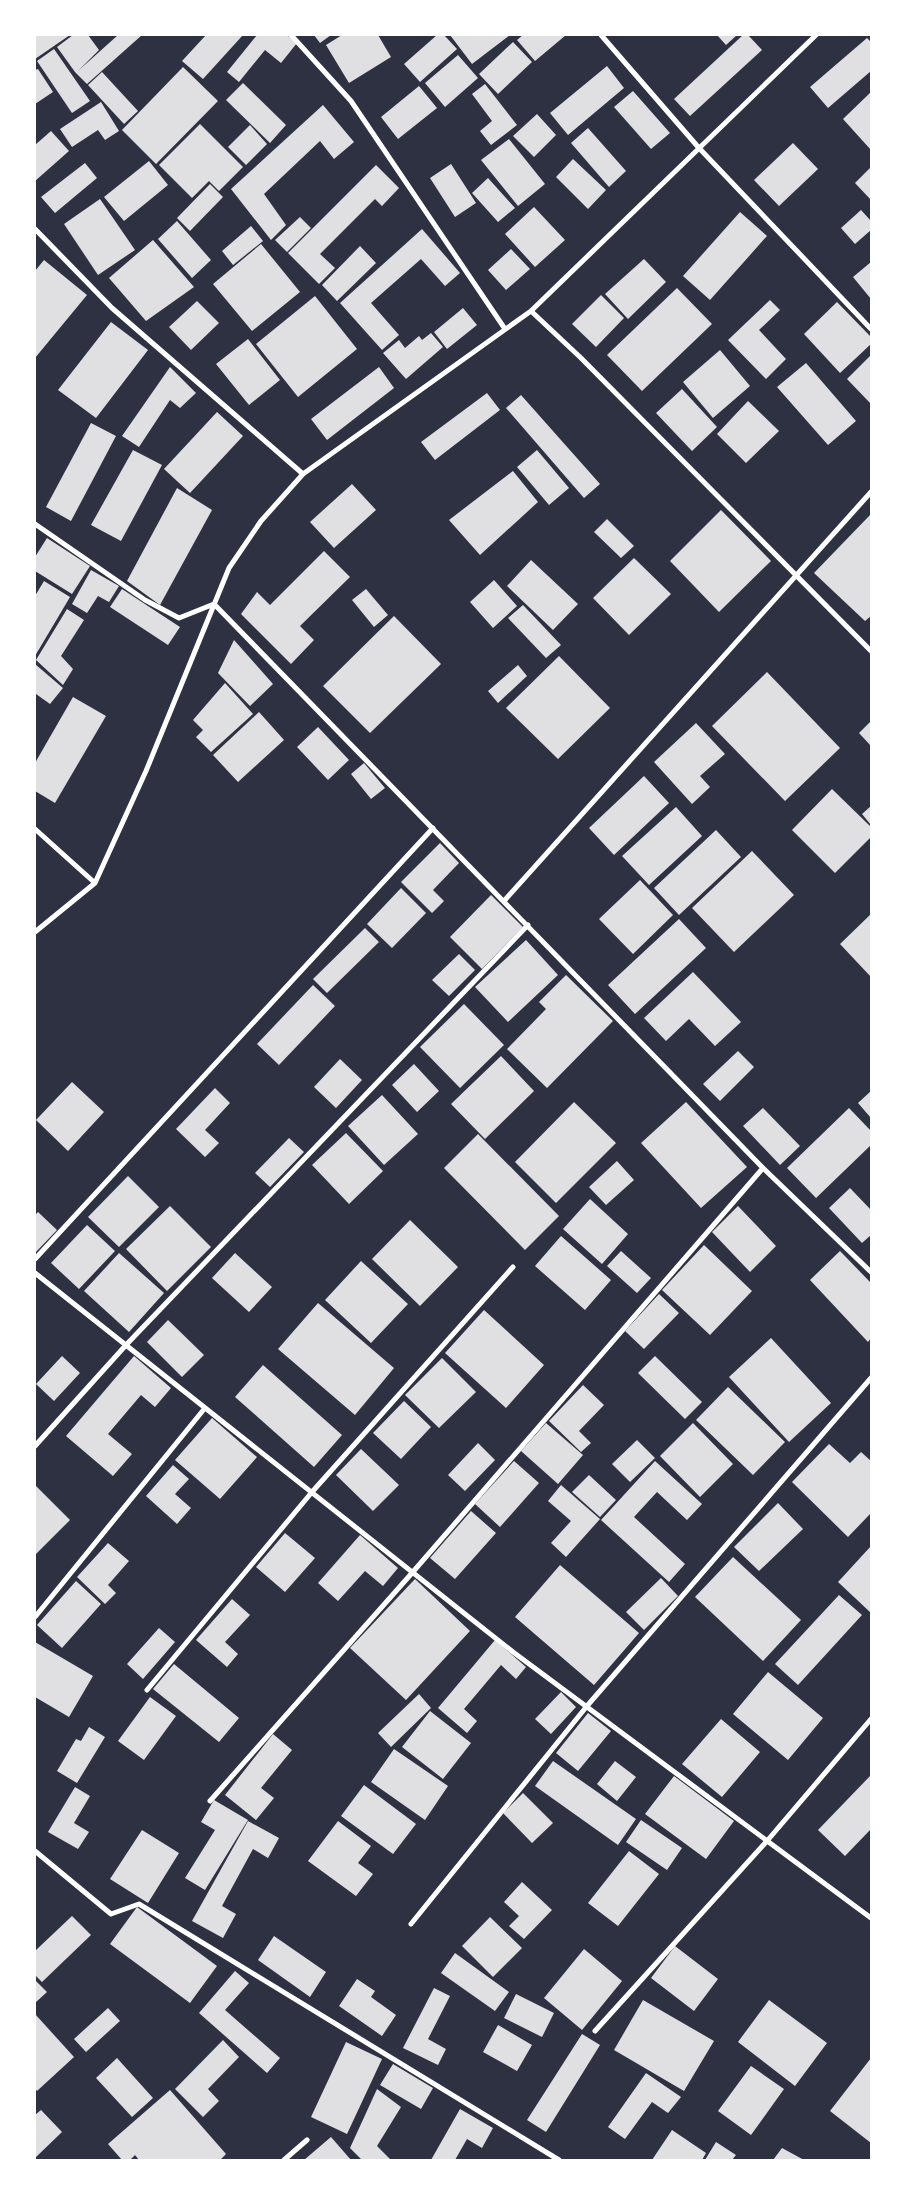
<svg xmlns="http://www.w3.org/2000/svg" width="906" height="2195" font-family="Inter,sans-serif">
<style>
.building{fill:#e0e0e3}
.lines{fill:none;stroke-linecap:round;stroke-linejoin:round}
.minor{stroke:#fff;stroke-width:5}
</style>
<rect width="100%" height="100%" fill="#2d3142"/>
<path class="building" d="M35 35H70L35 59Z
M73 35H88L99 50 78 71 118 35H142L87 84 75 72 57 47Z
M206 35H243L203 79 182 61Z
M257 35H287L297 43 281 63 265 50 239 82 227 72Z
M314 35H331L320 43Z
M342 35H378L391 57 349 83 326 45Z
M437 35H444L457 49 420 82 404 64Z
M450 35H510L472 64Z
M523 35H566L535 61 517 40Z
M717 35H737L726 45Z
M743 35H748L762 50 690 116 674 99Z
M867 38 871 42V71L828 108 810 87Z
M513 42 532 62 498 94 479 74Z
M54 49 90 101 72 113 37 61Z
M458 55 478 78 445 107 425 83Z
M607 66 624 88 568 135 550 113Z
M183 67 218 101 156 164 122 130Z
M38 69 53 92 35 104V70Z
M102 72 138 111 124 124 88 85Z
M243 83 286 125 270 143 226 100Z
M485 84 517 125 491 145 480 131 492 121 472 94Z
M419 86 437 108 398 139 381 117Z
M633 91 670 133 651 149 614 107Z
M871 92V150L843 119Z
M101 102 119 131 105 140 98 130 72 147 60 129Z
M323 105 354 142 334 159 320 141 264 194 286 225 271 240 231 189Z
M537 114 556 135 534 157 513 136Z
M200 124 243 167 219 191 209 181 192 198 159 165Z
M250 125 267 144 246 165 228 147Z
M588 128 626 171 609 187 571 143Z
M51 131 69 151 35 181V145Z
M509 139 545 184 518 206 481 160Z
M793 143 818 169 779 206 754 180Z
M573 159 606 190 588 209 556 177Z
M149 161 168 185 124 221 104 197Z
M85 163 97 178 55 213 41 197Z
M451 164 476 203 455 217 430 178Z
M376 165 399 188 382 206 375 199 320 254 335 268 319 284 288 253Z
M871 167V200L855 183Z
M488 178 515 208 498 222 472 193Z
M210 184 223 197 190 231 177 218Z
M100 199 135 250 98 275 64 224Z
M534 207 565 240 535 267 505 234Z
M861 210 871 221V230L855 244 841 228Z
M740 212 767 236 710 300 683 276Z
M300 217 311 228 287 252 275 240Z
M177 221 211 260 192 278 158 239Z
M251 226 263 241 233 265 222 251Z
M422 229 460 273 445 286 421 259 371 303 399 335 382 350 340 303Z
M153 240 194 287 146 321 109 278Z
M261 244 300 292 252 331 213 284Z
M360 246 376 263 337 301 322 285Z
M511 249 530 269 506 290 488 270Z
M644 259 666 282 628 319 605 294Z
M44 260 87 295 35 358V271Z
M871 262V299L853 277Z
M677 288 712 324 642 391 607 355Z
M601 295 624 318 596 347 572 324Z
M315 296 357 349 298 397 256 344Z
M770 300 780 310 759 330 786 359 766 379 728 340Z
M197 301 219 323 191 350 169 327Z
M837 302 871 337V344L840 373 804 334Z
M463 308 477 325 447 349 434 332Z
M111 322 148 350 96 418 58 390Z
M431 333 443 347 406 379 383 353 399 340 405 348 419 336 422 340Z
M248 339 280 380 249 405 216 364Z
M720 350 750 386 713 418 683 382Z
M870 356 871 358V404L847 379Z
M806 363 856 421 828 445 777 387Z
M170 367 196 393 180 408 170 400 139 447 122 436Z
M379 367 394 388 327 440 311 419Z
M682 389 717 427 692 451 656 413Z
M487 393 500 410 435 460 421 442Z
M521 395 600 484 584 498 506 408Z
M748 401 779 431 746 463 717 434Z
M217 412 243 436 190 493 164 469Z
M91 423 116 436 71 521 46 507Z
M133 450 162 465 121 541 91 525Z
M537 450 569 488 549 505 517 467Z
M513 471 538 502 480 555 449 520Z
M352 484 376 510 334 548 310 522Z
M177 488 212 510 160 605 127 581Z
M721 510 771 561 719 612 670 561Z
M871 514V616L865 621 814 573Z
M607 519 634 546 621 558 594 532Z
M47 538 90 566 72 594 35 571V557Z
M324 551 350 577 300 626 314 640 291 664 241 614 257 592 270 605Z
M634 558 671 594 629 635 593 598Z
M531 560 578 604 553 630 507 586Z
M91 570 119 586 109 602 98 596 87 613 72 604Z
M494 580 517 606 493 628 470 602Z
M44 581 70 597 35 656V596Z
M122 589 180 627 168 645 110 607Z
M366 589 388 615 374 627 352 600Z
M523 605 561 645 546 658 508 618Z
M67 609 84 620 61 656 73 669 63 685 36 660Z
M394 616 441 664 370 733 323 686Z
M234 640 273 684 250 706 218 673Z
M559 656 610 708 558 759 506 708Z
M35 664 63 688 50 704 36 694 35 696Z
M518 665 527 676 498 703 488 691Z
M767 672 840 748 785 801 712 726Z
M225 683 253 714 211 752 196 737 203 730 193 720Z
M73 697 106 716 55 803 35 791V763Z
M259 712 284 740 238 782 213 755Z
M871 721V746L859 733Z
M696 723 725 754 700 776 710 787 692 804 654 762Z
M318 727 349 760 328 780 297 747Z
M364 763 385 788 371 799 351 774Z
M644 776 669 803 614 855 589 828Z
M832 789 871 827V837L835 873 792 830Z
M871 806V825L862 814Z
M676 807 702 836 649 885 622 856Z
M716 830 741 857 679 915 654 888Z
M440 843 459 863 433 890 444 901 432 913 401 882Z
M752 851 794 895 734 952 692 908Z
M640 880 673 915 633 954 599 919Z
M401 888 426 913 392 948 367 924Z
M491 895 523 927 482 969 450 937Z
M871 914V977L840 944Z
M679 919 706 948 635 1014 608 985Z
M365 928 379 942 327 993 313 979Z
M526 940 558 975 508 1022 475 987Z
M459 954 475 970 449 996 432 980Z
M693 972 741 1022 715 1046 689 1019 666 1041 644 1018Z
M566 975 613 1021 547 1088 507 1049 546 1009 539 1002Z
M313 985 335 1006 279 1065 257 1044Z
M464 1004 504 1045 460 1088 420 1047Z
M738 1051 754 1067 720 1101 703 1084Z
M501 1056 534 1091 485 1139 451 1104Z
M340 1059 362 1080 336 1108 314 1087Z
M414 1064 439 1091 417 1112 392 1085Z
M72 1082 104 1112 68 1151 36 1120Z
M215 1088 230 1103 205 1130 219 1143 205 1157 176 1129Z
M871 1091V1118L858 1103Z
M382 1095 418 1134 384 1165 348 1126Z
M574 1102 616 1143 556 1203 515 1162Z
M686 1102 747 1167 701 1208 641 1143Z
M763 1108 800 1146 780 1165 743 1126Z
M849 1108 871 1131V1145L816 1198 787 1168Z
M346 1133 383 1171 349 1204 312 1165Z
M478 1134 559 1216 525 1250 444 1168Z
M289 1138 304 1152 270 1187 255 1173Z
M617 1161 634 1180 606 1205 589 1187Z
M128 1176 159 1207 119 1247 88 1217Z
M850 1188 871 1210V1235L862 1243 829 1208Z
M590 1199 628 1234 602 1264 563 1229Z
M170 1206 211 1247 167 1291 126 1249Z
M738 1206 776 1246 750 1272 712 1232Z
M38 1212 57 1230 35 1253V1215Z
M410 1220 458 1267 420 1306 372 1259Z
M87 1225 115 1251 79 1289 51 1263Z
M561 1236 611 1280 585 1310 535 1266Z
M704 1245 752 1291 710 1335 662 1290Z
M621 1251 651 1278 637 1293 607 1266Z
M840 1251 871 1283V1338L868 1342 810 1280Z
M119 1253 164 1293 129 1332 84 1291Z
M235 1253 272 1287 249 1312 212 1278Z
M361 1261 408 1304 371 1343 325 1300Z
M659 1294 679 1313 644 1349 625 1331Z
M318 1303 394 1368 355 1415 278 1349Z
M484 1310 544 1365 506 1408 445 1353Z
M168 1320 204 1355 182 1377 147 1342Z
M771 1338 831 1403 789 1442 729 1377Z
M62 1356 80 1373 54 1401 36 1384Z
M134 1356 171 1388 155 1407 141 1395 108 1434 132 1454 113 1476 66 1436Z
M655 1356 702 1402 685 1419 638 1373Z
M442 1358 476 1392 439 1428 405 1395Z
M263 1365 342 1435 314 1467 235 1397Z
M583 1385 604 1405 579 1431 591 1443 581 1452 549 1421Z
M728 1387 785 1442 753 1475 696 1420Z
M404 1401 431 1427 401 1459 373 1433Z
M212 1418 257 1457 220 1499 175 1460Z
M546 1423 583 1455 558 1484 521 1451Z
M693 1423 733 1464 700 1497 660 1456Z
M637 1440 655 1458 630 1482 612 1464Z
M478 1443 495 1460 465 1491 448 1475Z
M829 1444 850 1463 861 1452 871 1461V1513L848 1537 792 1482Z
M361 1449 399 1485 373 1511 336 1475Z
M514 1461 539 1483 500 1527 475 1504Z
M655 1461 702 1504 687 1520 657 1492 634 1517 685 1564 669 1582 601 1520Z
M173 1465 189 1479 175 1494 191 1508 177 1524 146 1496Z
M589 1475 616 1500 600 1517 572 1492Z
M35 1485 70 1520 35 1555Z
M561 1485 600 1519 566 1557 551 1543 571 1521 548 1501Z
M778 1503 803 1529 759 1571 734 1547Z
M471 1511 496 1533 455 1579 430 1558Z
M285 1533 315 1558 285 1592 256 1567Z
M360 1535 398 1568 383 1586 365 1571 338 1601 318 1583Z
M108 1543 129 1561 108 1585 116 1593 105 1604 77 1577Z
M871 1546V1613L838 1582Z
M733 1557 801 1620 763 1661 695 1597Z
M560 1565 639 1633 594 1685 515 1617Z
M661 1578 678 1596 644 1630 626 1612Z
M415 1579 470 1631 406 1700 350 1648Z
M76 1581 101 1604 62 1648 37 1625Z
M839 1595 862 1615 798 1685 775 1664Z
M232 1599 250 1615 225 1642 238 1654 227 1667 196 1640Z
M159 1628 175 1642 143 1679 127 1664Z
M495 1640 526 1667 516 1679 501 1665 464 1709 477 1721 467 1733 438 1708Z
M35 1642 93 1676 69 1717 35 1697Z
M174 1664 239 1718 219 1742 153 1689Z
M768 1672 823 1718 788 1760 733 1714Z
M561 1692 576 1707 551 1734 535 1719Z
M419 1694 431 1708 391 1747 378 1733Z
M150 1697 176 1716 144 1760 118 1741Z
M430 1711 471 1743 443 1779 402 1747Z
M588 1713 611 1731 578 1771 556 1753Z
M721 1719 760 1752 722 1797 682 1764Z
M89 1727 105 1737 77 1783 57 1771 76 1739 81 1741Z
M273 1734 292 1750 261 1788 274 1798 256 1820 225 1795Z
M394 1749 448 1786 425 1820 371 1782Z
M553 1761 636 1819 618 1845 535 1786Z
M615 1761 636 1777 617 1801 597 1784Z
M871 1775V1829L845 1856 818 1830Z
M674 1776 734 1821 706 1859 645 1814Z
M364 1785 416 1824 393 1854 341 1816Z
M75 1787 90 1796 74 1823 89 1832 78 1849 48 1832Z
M523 1793 553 1823 532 1843 503 1813Z
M214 1800 248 1820 205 1890 185 1878 215 1830 201 1822Z
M641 1820 682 1848 667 1870 626 1842Z
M248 1821 279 1838 268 1858 253 1849 222 1906 236 1914 223 1938 192 1921Z
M338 1821 371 1846 358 1863 373 1874 356 1896 308 1861Z
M142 1830 179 1853 148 1903 110 1879Z
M629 1851 659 1874 618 1926 588 1903Z
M522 1882 552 1910 524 1939 509 1926 519 1916 504 1902Z
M137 1907 217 1966 190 2003 110 1944Z
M72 1916 91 1935 42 1982 35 1975V1951Z
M490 1917 522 1948 493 1977 462 1946Z
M274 1936 326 1972 310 1997 258 1960Z
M675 1946 718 1979 694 2011 651 1978Z
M584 1949 622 1981 582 2030 544 1998Z
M455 1953 509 1992 495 2011 441 1973Z
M235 1971 249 1983 225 2010 280 2058 267 2073 199 2013Z
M357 1979 375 1991 371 1997 396 2015 382 2036 339 2006Z
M35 1980 47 1992 35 2003Z
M434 1988 450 1996 428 2039 446 2049 438 2065 403 2048Z
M516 1994 554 2013 542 2037 504 2018Z
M643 2000 714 2041 684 2091 614 2050Z
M769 2000 827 2043 795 2086 738 2042Z
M108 2008 120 2021 86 2052 74 2039Z
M35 2014 74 2057 37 2091 35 2088Z
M498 2025 532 2045 517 2071 483 2052Z
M582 2034 600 2045 546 2132 527 2120Z
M223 2040 239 2057 208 2089 219 2101 203 2117 175 2089Z
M346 2042 382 2059 347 2134 311 2117Z
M117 2058 153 2098 132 2117 96 2078Z
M871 2058V2143L830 2111Z
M393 2064 433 2088 421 2109 380 2085Z
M751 2066 784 2089 751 2135 718 2111Z
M646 2073 681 2097 668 2113 652 2102 625 2139 608 2127Z
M377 2089 401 2107 377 2146 391 2160H362L350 2148Z
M170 2090 226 2154 220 2160H139L135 2155 130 2160H122L108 2144Z
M460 2109 493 2128 482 2148 467 2139 455 2160H431Z
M41 2110 62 2132 35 2158V2115Z
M672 2130 706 2153 702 2160H652Z
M331 2137 351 2160H304Z
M716 2142 736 2155 732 2160H705Z
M782 2148 804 2160H773Z"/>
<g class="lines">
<path class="minor" d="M291 35 351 101 505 329
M601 35 699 148 871 329
M35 229 112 308 303 474
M531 311 581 358 871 651
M35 524 145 600 179 618 214 604 763 1168 871 1272
M35 829 95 883
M504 901 871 492
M35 932 95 883 146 771 229 568 261 521 303 474 531 311 816 35
M35 1259 433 828
M35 1273 513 1652 871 1918
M35 1446 126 1345 528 925
M35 1617 205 1408
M147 1690 312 1492 513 1267
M210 1801 412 1573 763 1168
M35 1851 111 1914 139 1904 559 2160
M411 1924 587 1706 871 1378
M595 2031 767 1841 871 1719
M284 2160 307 2140"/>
</g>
<rect width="906" height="2195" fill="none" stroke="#ffffff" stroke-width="72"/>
</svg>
